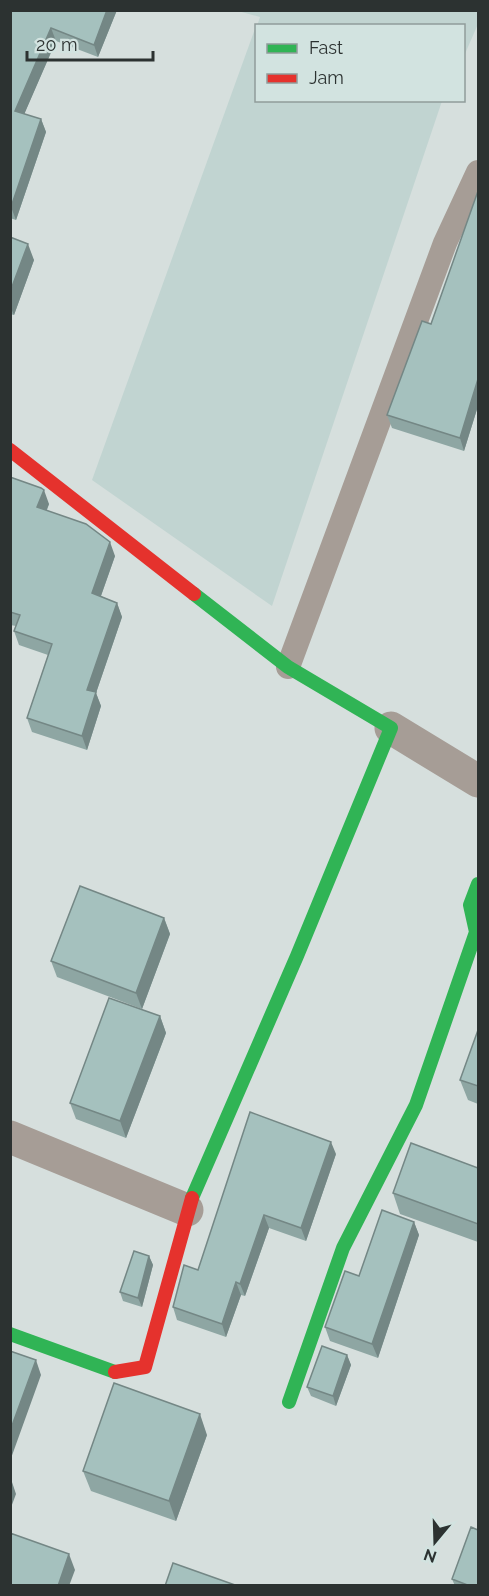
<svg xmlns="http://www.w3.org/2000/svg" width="489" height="1596" font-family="Raleway,sans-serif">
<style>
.built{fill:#c1d4d1}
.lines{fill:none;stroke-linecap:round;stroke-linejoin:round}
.lane{stroke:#a69d96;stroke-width:24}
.street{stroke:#a69d96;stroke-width:33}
.fast{stroke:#30b455;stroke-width:14}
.jam{stroke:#e5322d;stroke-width:14}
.wall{fill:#8ea6a3}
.shaded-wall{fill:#748785}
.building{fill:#a5c1be;stroke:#748785;stroke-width:1.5}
</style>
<rect width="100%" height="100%" fill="#d6dfdd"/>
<path class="built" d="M238 11H478V24L464 56V26H257L260 17Z
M256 26V100L442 101 272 606 92 480Z"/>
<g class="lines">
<path class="lane" d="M288 667 445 243 478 172"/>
<path class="street" d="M391 728 478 781
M10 1137 187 1210"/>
<path class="fast" d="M192 1198 297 956 391 728 288 667 194 594
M10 1334 115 1372
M289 1402 343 1248 416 1105 476 932 470 905 478 884"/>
<path class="jam" d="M10 450 194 594
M115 1372 145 1367 192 1198"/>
</g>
<path class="wall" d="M10 10H117L98 57 56 41 24 114 41 119 46 132 16 220 10 218Z
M478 191V406L464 451 392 428 387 415 431 324Z
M10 237 34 260 14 315 10 314Z
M10 477 49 504 47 510 115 556 101 596 117 603 122 617 96 693 101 706 87 750 32 732 27 718 48 655 19 645 14 631 16 626 10 625Z
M164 918 170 934 142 1009 57 977 51 961Z
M160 1016 166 1033 126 1138 76 1119 70 1103Z
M478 1030V1104L468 1100 460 1080Z
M336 1154 306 1241 269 1228 245 1296 241 1295 226 1337 177 1320 173 1307 198 1270Z
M478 1168V1242L400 1214 393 1193Z
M414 1222 419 1235 378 1358 330 1341 325 1327 359 1276Z
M149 1256 153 1265 142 1307 123 1301 120 1292Z
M347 1355 351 1365 336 1406 311 1396 307 1387Z
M207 1435 176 1521 91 1491 83 1471Z
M452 1579 478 1586H455Z"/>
<path class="shaded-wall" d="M107 10H117L98 57 94 45Z
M51 28 56 41 20 124 15 111Z
M41 119 46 132 16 220 11 207Z
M28 244 34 260 14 315 10 306V292Z
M478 379V406L464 451 460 438Z
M44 490 49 504 42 521 37 507Z
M110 542 115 556 97 607 92 593Z
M117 603 122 617 96 693 101 706 87 750 82 736 87 690Z
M164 918 170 934 142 1009 136 993Z
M160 1016 166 1033 126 1138 120 1121Z
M331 1142 336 1154 306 1241 301 1228Z
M264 1215 269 1228 245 1296 240 1284Z
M414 1222 419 1235 378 1358 372 1344Z
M149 1256 153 1265 142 1307 138 1298Z
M236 1282 241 1295 226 1337 222 1324Z
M347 1355 351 1365 336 1406 333 1396Z
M36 1360 41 1375 10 1461V1431Z
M200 1414 207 1435 176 1521 169 1501Z
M11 1479 16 1494 10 1510Z
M69 1554 75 1570 69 1586H58Z"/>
<path class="building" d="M10 10H107L94 45 51 28 15 111 41 119 11 207Z
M478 191V379L460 438 387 415 422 321 431 324Z
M10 237 28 244 10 292Z
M10 477 41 488 44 490 37 507 86 524 110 542 92 593 117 603 87 690 96 692 82 736 27 718 52 644 14 631 20 615 10 612Z
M80 886 164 918 136 993 51 961Z
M109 998 160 1016 120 1121 70 1103Z
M478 1030V1086L460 1080Z
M250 1112 331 1142 301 1228 264 1215 240 1284 236 1282 222 1324 173 1307 184 1265 198 1270Z
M411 1143 478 1168V1224L393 1193Z
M382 1210 414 1222 372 1344 325 1327 345 1271 359 1276Z
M134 1251 149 1256 138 1298 120 1292Z
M322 1346 347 1355 333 1396 307 1387Z
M10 1351 36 1360 10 1431Z
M114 1383 200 1414 169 1501 83 1471Z
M471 1527 478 1530V1586H470L452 1579Z
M10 1533 69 1554 58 1586H10Z
M173 1563 235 1585 165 1586Z"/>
<rect width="489" height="1596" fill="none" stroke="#2c3231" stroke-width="24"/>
<rect x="255" y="24" width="210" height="78" fill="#d2e3e0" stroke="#909c9a" stroke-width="1.5"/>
<rect x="267" y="44" width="30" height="9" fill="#30b455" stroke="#909c9a" stroke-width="1.5"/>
<text x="309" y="54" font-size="18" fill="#2c3231">Fast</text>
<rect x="267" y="74" width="30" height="9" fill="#e5322d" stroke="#909c9a" stroke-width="1.5"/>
<text x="309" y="84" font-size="18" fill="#2c3231">Jam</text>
<g transform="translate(435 1542) rotate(199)" stroke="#d2e3e0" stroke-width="4.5" paint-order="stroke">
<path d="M0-4.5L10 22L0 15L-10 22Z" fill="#2c3231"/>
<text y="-9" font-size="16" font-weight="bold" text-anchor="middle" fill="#2c3231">N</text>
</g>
<path d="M27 51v9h126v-9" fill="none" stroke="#2c3231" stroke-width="3"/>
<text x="36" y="51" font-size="18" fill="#2c3231" stroke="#d2e3e0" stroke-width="4.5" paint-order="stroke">20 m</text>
</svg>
